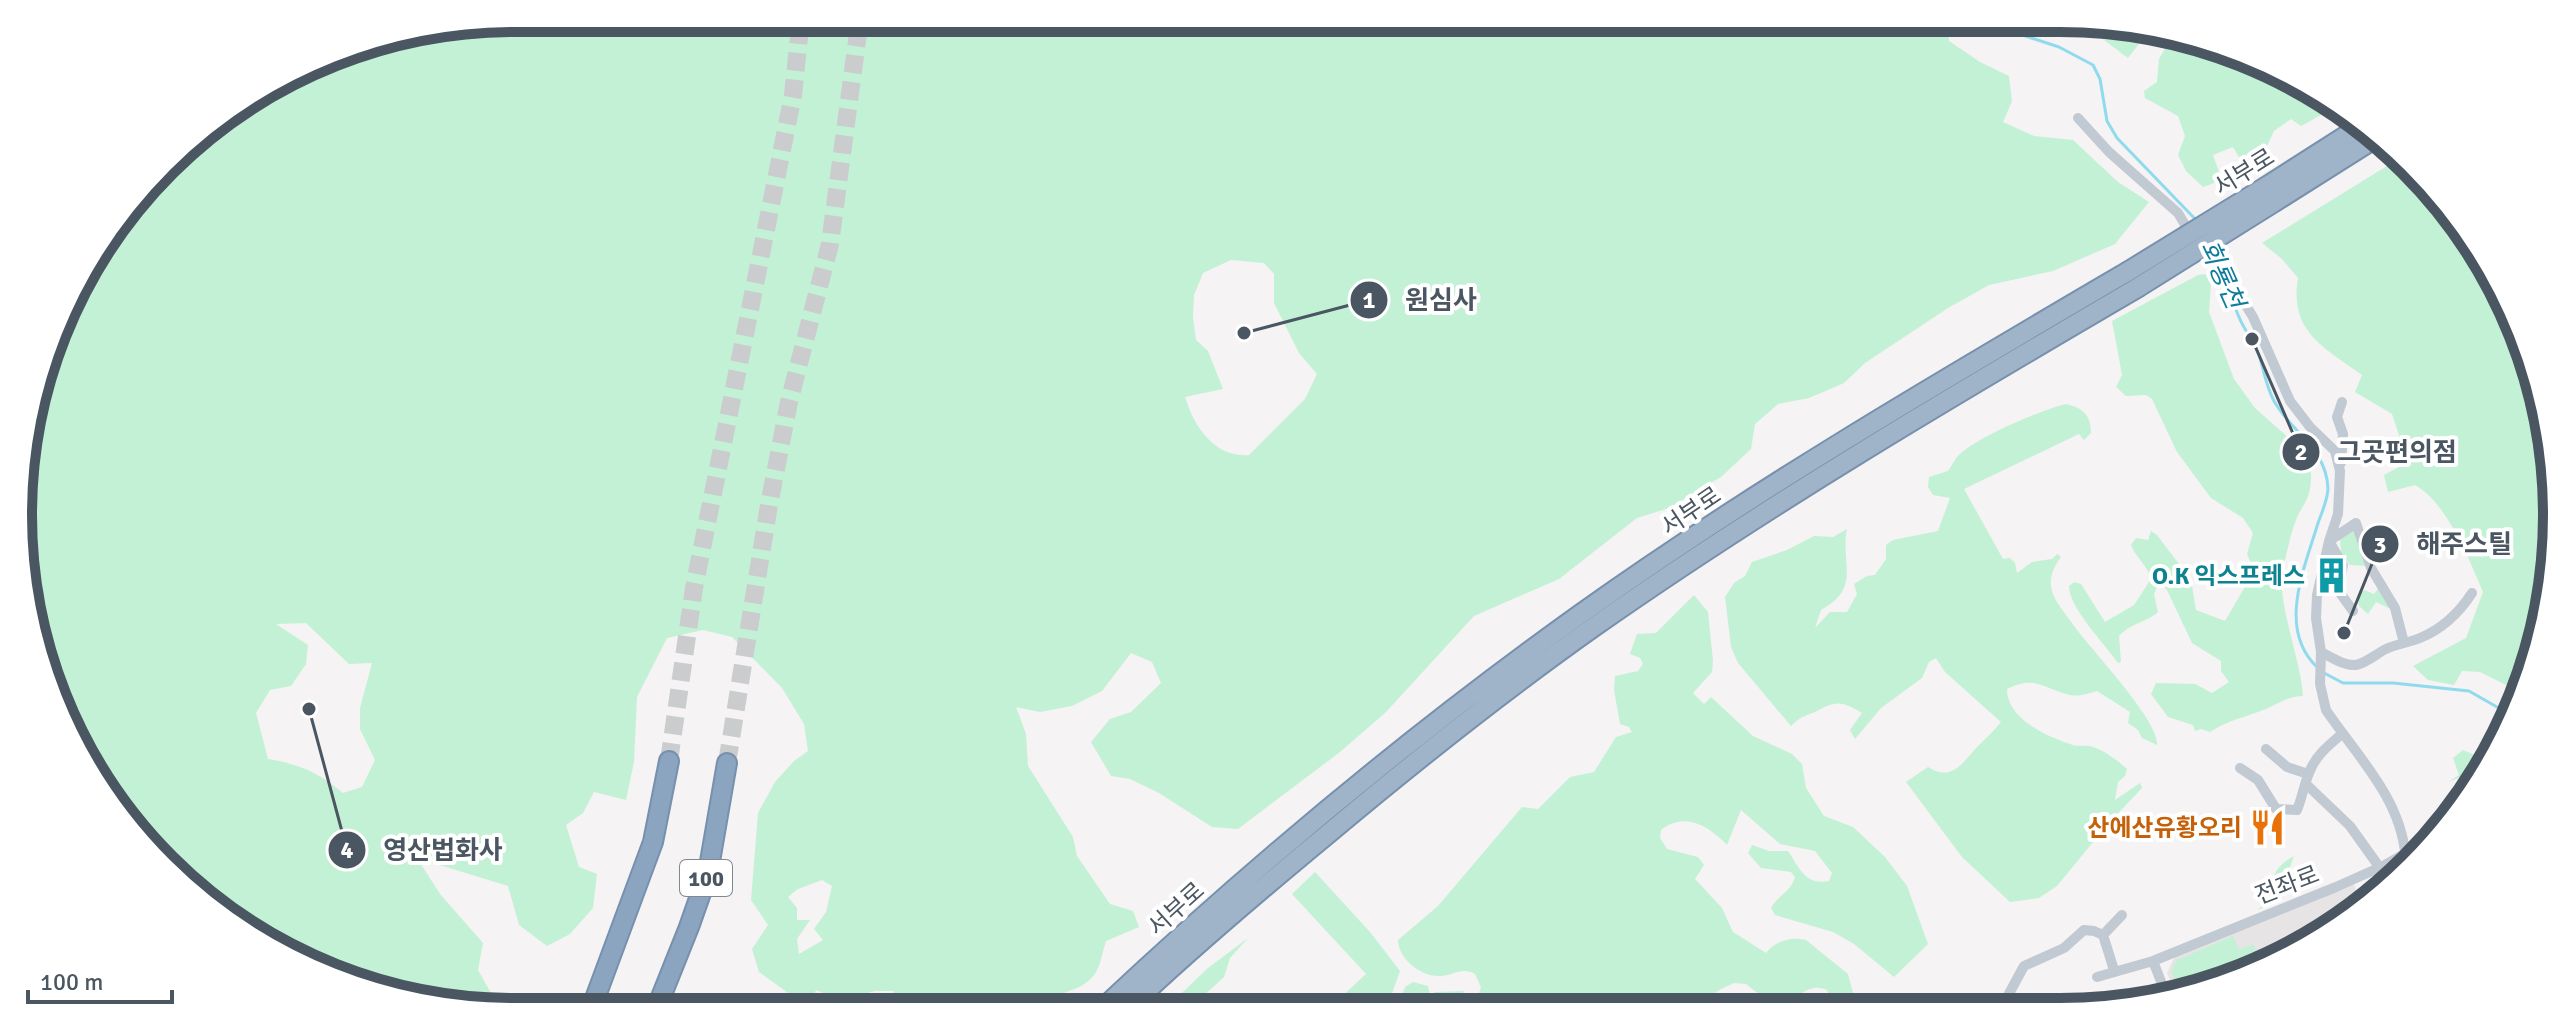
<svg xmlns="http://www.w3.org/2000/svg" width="2575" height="1030" font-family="Signika,'Noto Sans KR',sans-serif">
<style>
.education{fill:#e6e4e5}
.green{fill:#c3f1d5;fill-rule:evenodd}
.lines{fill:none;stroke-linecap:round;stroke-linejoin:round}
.stream{stroke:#90daee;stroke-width:3}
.motorway-tunnel{stroke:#caccce;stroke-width:18;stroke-dasharray:18 9;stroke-linecap:butt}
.trunk-casing{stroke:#7690ad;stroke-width:22}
.motorway-casing{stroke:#7690ad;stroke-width:22}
.minor{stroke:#c1cad2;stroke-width:10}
.trunk{stroke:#9fb4c9;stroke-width:18}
.motorway{stroke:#8ba5c1;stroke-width:18}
.trunk-bridge-casing{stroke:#7690ad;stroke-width:22;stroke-linecap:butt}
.trunk-bridge{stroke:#9fb4c9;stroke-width:18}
.labels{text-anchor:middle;stroke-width:8;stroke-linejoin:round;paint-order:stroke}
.shield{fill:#fff;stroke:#808990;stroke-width:2}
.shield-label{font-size:22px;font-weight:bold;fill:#4a5661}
.street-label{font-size:24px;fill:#4a5661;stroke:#fff}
.culture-label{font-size:24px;font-weight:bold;fill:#0d838f;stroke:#fff;text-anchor:end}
.food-label{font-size:24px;font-weight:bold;fill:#c56008;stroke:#fff;text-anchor:end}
.water-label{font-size:26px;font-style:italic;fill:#0c7c9b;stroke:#fff}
.rim{fill:none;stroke:#4a5661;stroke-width:10}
.leader{fill:none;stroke:#4a5661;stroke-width:3}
.callout-dot{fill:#4a5661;stroke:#fff;stroke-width:3}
.mark-label{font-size:24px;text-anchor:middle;font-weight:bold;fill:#fff}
.callout-label{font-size:26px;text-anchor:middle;font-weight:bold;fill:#4a5661;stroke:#fff;stroke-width:8;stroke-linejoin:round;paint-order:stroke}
</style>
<rect width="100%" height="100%" fill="#f5f3f3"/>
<path class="education" d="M2354 884 2362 904 2251 974 2176 994 2167 973 2175 956Z"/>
<path class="green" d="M515 18H1949V41L1980 62 2009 76 2012 101 2003 122 2034 136 2073 140 2118 182 2149 202 2115 244 2053 271 1989 285 1948 308 1865 363 1844 383 1809 398 1778 404 1755 424 1751 449 1721 477 1669 508 1637 518 1559 579 1474 616 1386 712 1340 752 1238 829 1212 827 1159 793 1130 779 1111 776 1091 742 1110 719 1131 712 1161 683 1152 662 1131 653 1102 691 1072 706 1040 712 1016 707 1026 734 1028 766 1073 837 1077 856 1110 904 1133 911 1139 927 1106 941C1103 950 1101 963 1096 972 1082 996 1046 991 1030 1011H986V1000L963 1008V1011H889L888 1005 894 991H875L841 1000 816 990 809 1008 759 972 752 949 768 925 751 900 758 813 775 782 794 761 808 751 804 724 782 688 732 637 703 630 667 638 637 697 634 762 626 800 594 792 583 813 566 825 579 867 597 874 593 908 570 934 547 946 519 925 508 886 417 858 440 894 483 943 478 970 500 1009 356 986 212 909 85 764 27 612 22 450 84 267 188 141 355 45ZM1231 260 1264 263 1274 274V303L1299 353 1317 374 1305 399 1249 455C1215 458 1194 427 1185 397L1223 389 1208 351 1196 340 1193 317 1194 295 1203 273ZM306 623 349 664 372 663 360 708V729L375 760 362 787 343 793C318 772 299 764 268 759L256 713 270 690 291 686 306 664 308 645 276 624ZM822 880 832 886 826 912 814 929 823 940 799 954 797 939 810 920H797V908L788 897 798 889Z
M2025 18H2060L2148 32 2128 58 2084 25 2043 22Z
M2172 36 2219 44 2332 109 2301 126 2291 119 2274 131 2264 152 2243 164 2233 147 2213 155 2222 180 2203 187 2186 171 2178 155 2185 136 2178 116 2145 98 2144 91 2157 82 2159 59Z
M2400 158 2506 295 2556 482 2531 674 2522 693 2480 672 2462 671 2454 685 2428 680 2413 666 2466 638 2483 592C2469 559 2447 503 2415 485L2388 492 2384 475 2408 462 2392 414 2355 392 2362 375C2324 347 2289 332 2298 278L2282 259 2262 243Z
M2205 274 2211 283 2209 312 2234 379 2255 408 2291 440C2311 445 2314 475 2309 493 2307 502 2299 511 2296 520 2290 535 2287 553 2283 568 2276 602 2301 659 2303 696 2289 696 2279 703 2266 709 2246 717 2228 720 2210 732L2201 729 2195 731 2193 725 2168 717 2151 694 2156 683 2195 684 2212 693 2229 682 2221 671V661L2192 643 2167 590 2162 585 2157 587 2154 594 2158 612C2146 623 2132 622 2119 636L2121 662 2118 663C2105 644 2069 608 2069 586L2074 582 2081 584 2105 622 2134 605 2151 579C2148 566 2136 558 2131 545L2136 538 2148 540 2151 531 2157 535 2191 580 2196 610 2225 621 2246 585 2252 580V566L2247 554 2253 533 2243 518 2211 498 2177 452 2152 399 2146 395 2126 396 2116 387 2122 375 2112 321 2198 275Z
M2066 404C2083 408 2091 415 2091 433L2084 440 2079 434 1964 489 2003 559 2010 558 2015 563 2017 573 2032 562 2052 559 2057 554 2061 557C2040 585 2055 600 2072 623 2089 648 2160 721 2157 745L2142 738 2138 730 2128 723 2130 712 2097 691C2088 693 2080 697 2070 695 2042 688 2036 675 2007 689 2007 718 2045 736 2070 744 2077 747 2082 745 2089 746 2102 748 2118 761 2127 769L2125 776 2118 782 2115 800 2140 783 2142 788 2107 825 2057 886 2039 898 2010 902 1962 857 1906 782 1928 767C1952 783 1964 761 1977 747 1985 739 1994 731 2001 722L1945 672 1936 658 1929 662 1922 678 1881 708 1855 739 1850 730 1862 713C1844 702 1837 700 1819 710 1807 716 1802 715 1791 726L1738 663 1731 647 1725 597 1734 583 1745 576 1752 562 1787 550 1814 536 1833 537 1847 529C1840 564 1862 588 1821 610L1815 628 1830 612H1847L1857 594 1854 584 1867 576 1875 575 1886 559V545L1893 540 1938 531 1950 498 1933 495 1928 487 1929 477 1948 471C1952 466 1954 460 1958 456 1975 438 2041 410 2066 404Z
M2355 527 2370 566 2350 565 2341 553 2340 536Z
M2380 586 2395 611 2376 602 2368 614 2359 606 2358 596 2364 590 2374 594Z
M1694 595 1708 612 1713 661 1712 672 1693 693 1704 704 1711 697 1753 736 1792 754 1802 764 1806 788 1824 816 1853 827 1885 857 1907 886 1928 944 1894 977 1854 944 1833 932 1775 915 1771 908C1778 895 1791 892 1795 877L1791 872 1761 868 1748 853 1752 845 1769 851H1788C1799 867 1805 886 1829 881L1832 873 1815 851 1780 844 1741 810 1727 845C1709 826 1685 811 1661 830L1660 838 1667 849 1698 857 1704 865 1695 879 1722 908 1733 932 1766 953C1776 941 1791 936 1806 940L1848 974 1853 993 1840 1008H1834L1827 990C1815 985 1807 989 1797 997L1796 1005 1793 1009H1778L1746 984 1734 983 1721 989 1690 1009H1474L1481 987 1475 974C1462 966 1452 977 1438 976 1420 976 1398 958 1398 940L1438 906 1522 807 1538 809 1570 777 1594 772 1616 737 1632 732 1629 727 1620 724 1614 690 1615 676 1638 671 1643 664 1640 658 1630 654 1637 634 1656 633Z
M2463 750 2484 759 2487 763 2467 789 2463 776 2448 782 2459 775 2453 758Z
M2294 856 2282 890 2283 897 2258 910C2277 889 2264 872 2294 856Z
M1315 872 1370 932 1400 971 1386 1010H1327L1366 974 1292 894Z
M2233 936 2239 950 2253 944 2262 967 2251 974 2180 993 2171 971 2177 960Z
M1248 938 1230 958 1224 977 1188 1010H1164L1208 968Z
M1413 982 1428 986 1430 995 1435 992 1464 991 1457 1009 1397 1010 1405 987Z"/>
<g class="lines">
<path class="stream" d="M1992 18 2001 28 2059 47 2093 65 2100 79 2107 121 2117 138 2198 222
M2215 248 2226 274
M2231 293C2234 301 2235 309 2239 317 2244 330 2254 341 2259 355 2264 371 2266 386 2274 401 2292 433 2326 448 2328 488 2328 499 2322 512 2318 523 2305 567 2276 630 2318 668
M2324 673 2343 683H2393L2469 691 2511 715"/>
<path class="motorway-tunnel" d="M669 761 694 588 793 95 801 18
M727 763 769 505 789 402 830 244 860 18"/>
<defs>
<path id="trunk" d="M2267 186 2361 126
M2276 201 2379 136
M1101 1010C1252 868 1413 734 1582 613 1756 489 1943 380 2127 272
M1126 1010C1191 948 1260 890 1329 833 1415 761 1503 691 1595 626 1769 504 1954 395 2137 288"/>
<path id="motorway" d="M590 1012 653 842 669 761
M655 1012 689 927 708 873 727 763"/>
</defs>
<use href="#trunk" class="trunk-casing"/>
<use href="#motorway" class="motorway-casing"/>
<path class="minor" d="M2078 118 2109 152 2178 213 2202 253 2242 299 2253 317 2290 401 2310 427 2335 451 2340 471 2338 514 2329 541 2317 595 2316 618 2321 652 2320 684 2326 710C2359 759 2406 803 2406 867
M2341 463 2343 434 2337 417 2342 402
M2353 611 2338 590 2343 565 2329 541 2356 523 2371 568 2395 608 2404 643
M2321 652C2331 657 2344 666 2356 665 2366 663 2375 655 2384 650 2395 644 2408 643 2420 638 2442 629 2459 613 2472 593
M2266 749 2287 767 2308 774
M2240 768 2258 780 2276 809 2297 810C2302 798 2304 785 2309 773 2315 756 2329 745 2342 734
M2307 785 2350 826 2380 868
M2103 935 2122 915
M2153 961 2167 997
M2097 977 2153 961 2336 887 2383 866 2432 838
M2005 1001 2024 966 2064 948 2084 930 2094 931 2103 935 2114 970"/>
<use href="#trunk" class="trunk"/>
<use href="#motorway" class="motorway"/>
<defs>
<path id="trunk-bridge" d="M2127 272 2267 186
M2137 288 2276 201"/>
</defs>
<use href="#trunk-bridge" class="trunk-bridge-casing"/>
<use href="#trunk-bridge" class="trunk-bridge"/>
</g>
<defs>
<symbol id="building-bare" viewBox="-9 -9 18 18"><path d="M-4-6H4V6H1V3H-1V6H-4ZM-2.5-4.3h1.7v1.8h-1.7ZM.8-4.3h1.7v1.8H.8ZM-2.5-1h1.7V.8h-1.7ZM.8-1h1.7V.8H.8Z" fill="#0f9aa8" stroke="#fff" stroke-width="2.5" paint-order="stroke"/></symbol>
<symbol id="restaurant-bare" viewBox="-9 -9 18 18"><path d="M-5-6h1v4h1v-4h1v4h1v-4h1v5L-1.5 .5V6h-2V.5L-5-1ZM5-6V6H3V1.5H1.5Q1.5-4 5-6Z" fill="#e8710a" stroke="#fff" stroke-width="2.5" paint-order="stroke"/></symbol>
</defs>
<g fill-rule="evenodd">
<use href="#building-bare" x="2306" y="550" width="51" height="51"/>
<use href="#restaurant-bare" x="2242" y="802" width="51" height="51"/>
</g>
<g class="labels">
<rect class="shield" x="680" y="860" width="52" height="36" rx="6"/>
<g class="shield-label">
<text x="706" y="886">100</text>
</g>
<g class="street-label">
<text transform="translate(2244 172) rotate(-32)" y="8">서부로</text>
<text transform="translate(1691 511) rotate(-34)" y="8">서부로</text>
<text transform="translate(2287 885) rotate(-21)" y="8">전좌로</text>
<text transform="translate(1176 909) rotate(-42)" y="8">서부로</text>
</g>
<g class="culture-label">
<text x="2305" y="584">O.K 익스프레스</text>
</g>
<g class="food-label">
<text x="2242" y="836">산에산유황오리</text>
</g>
<g class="water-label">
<text transform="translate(2222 274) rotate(66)" y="9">회룡천</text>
</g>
</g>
<path d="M0 0H2575V1030H0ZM515 32H2060A483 483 0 0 1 2543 515V515A483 483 0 0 1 2060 998H515A483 483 0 0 1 32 515V515A483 483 0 0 1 515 32Z" fill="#fff" fill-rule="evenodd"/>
<path class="rim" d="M515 32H2060A483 483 0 0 1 2543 515V515A483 483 0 0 1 2060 998H515A483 483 0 0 1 32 515V515A483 483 0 0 1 515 32Z"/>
<path class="leader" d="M1244 333L1369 300M2252 339L2301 452M2344 633L2380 544M309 709L347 850"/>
<g class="callout-dot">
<circle cx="1244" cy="333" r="8"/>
<circle cx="2252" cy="339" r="8"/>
<circle cx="2344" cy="633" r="8"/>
<circle cx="309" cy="709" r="8"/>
<circle cx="1369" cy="300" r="20"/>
<circle cx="2301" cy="452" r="20"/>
<circle cx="2380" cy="544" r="20"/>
<circle cx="347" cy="850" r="20"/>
</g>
<g class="mark-label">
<text x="1369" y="308">1</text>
<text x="2301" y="460">2</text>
<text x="2380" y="553">3</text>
<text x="347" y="858">4</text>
</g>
<g class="callout-label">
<text x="1441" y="309">원심사</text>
<text x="2397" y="461">그곳편의점</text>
<text x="2464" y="553">해주스틸</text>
<text x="443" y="859">영산법화사</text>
</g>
<path d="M28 990v12h144v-12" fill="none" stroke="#4a5661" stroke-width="4"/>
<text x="40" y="990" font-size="24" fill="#4a5661" stroke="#ffffff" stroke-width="6" paint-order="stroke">100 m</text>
</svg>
